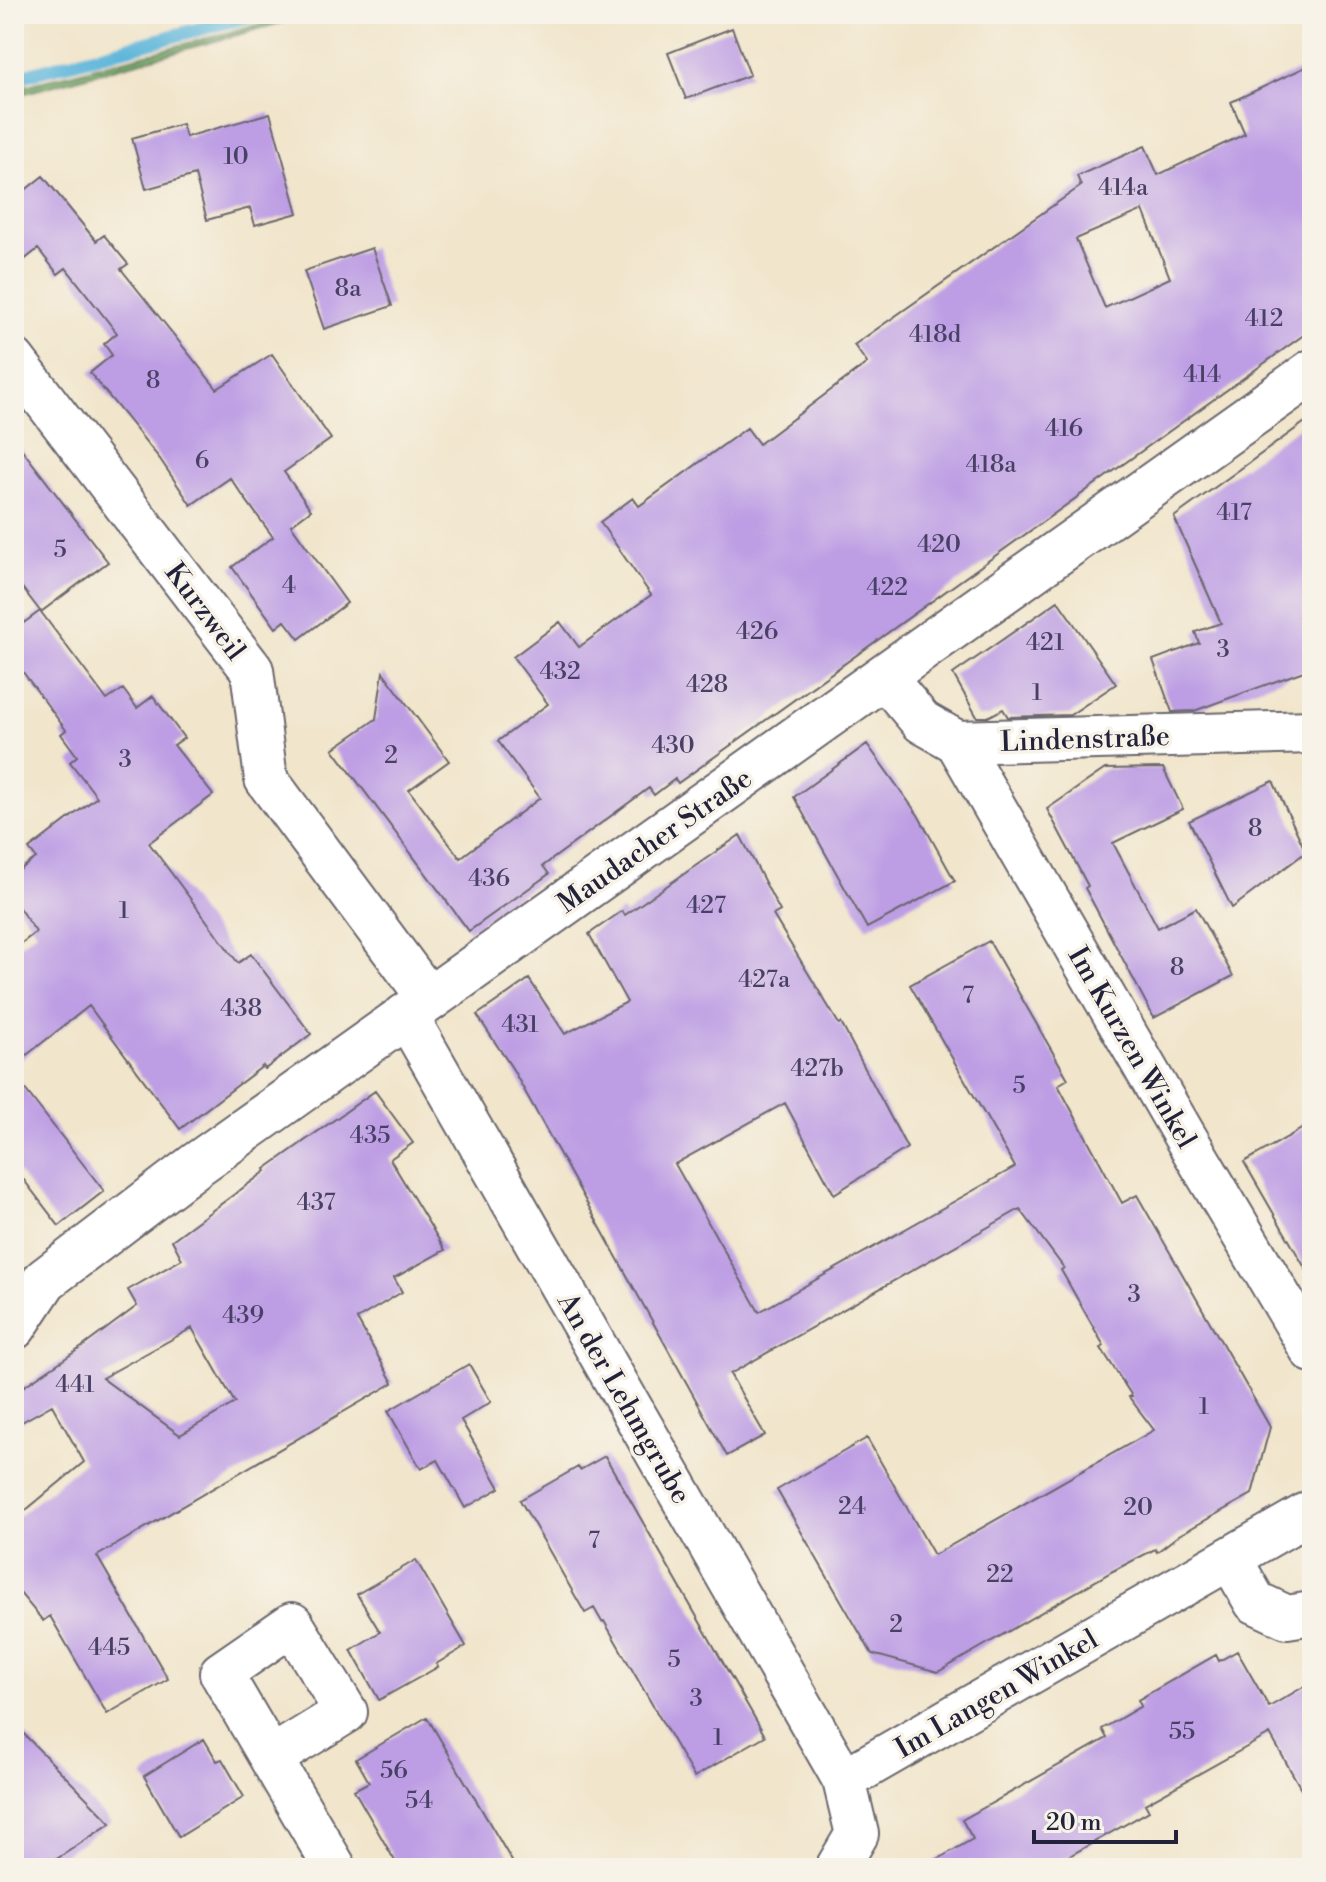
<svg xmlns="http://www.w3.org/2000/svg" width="1326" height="1882" font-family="'Libre Bodoni',serif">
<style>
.forest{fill:#77ac69;stroke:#4c6752;stroke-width:2}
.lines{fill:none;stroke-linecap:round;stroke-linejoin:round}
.stream{stroke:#5cb5da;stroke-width:14}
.building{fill:#bd9ee4;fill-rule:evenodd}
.minor-casing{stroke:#6a666d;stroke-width:46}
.tertiary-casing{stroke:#6a666d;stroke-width:48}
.minor{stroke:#fff;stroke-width:42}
.tertiary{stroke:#fff;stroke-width:44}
.labels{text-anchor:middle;stroke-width:7;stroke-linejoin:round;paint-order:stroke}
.number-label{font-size:24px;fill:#494165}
.street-label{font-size:28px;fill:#22223b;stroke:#f7f3e8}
</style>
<rect width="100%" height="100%" fill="#f7f3e8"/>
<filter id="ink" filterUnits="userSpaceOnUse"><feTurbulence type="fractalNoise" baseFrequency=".0125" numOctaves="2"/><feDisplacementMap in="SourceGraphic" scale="16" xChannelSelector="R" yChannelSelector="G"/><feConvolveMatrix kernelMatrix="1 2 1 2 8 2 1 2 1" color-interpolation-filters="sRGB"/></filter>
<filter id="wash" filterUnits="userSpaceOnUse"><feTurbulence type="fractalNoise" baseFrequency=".006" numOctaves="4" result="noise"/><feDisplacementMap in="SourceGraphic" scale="32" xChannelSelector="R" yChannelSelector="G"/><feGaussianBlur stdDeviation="1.8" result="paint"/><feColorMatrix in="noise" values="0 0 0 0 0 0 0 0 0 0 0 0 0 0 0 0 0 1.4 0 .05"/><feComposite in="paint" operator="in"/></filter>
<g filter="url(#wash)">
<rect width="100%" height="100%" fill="#f1e5cb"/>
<path class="forest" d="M299 14H313L14 96V89Z"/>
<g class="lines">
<path class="stream" d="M14 78 257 14"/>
</g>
<g id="blocks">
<path class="building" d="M732 28 750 75 686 99 668 53Z
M1312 64V329L678 783 675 779 654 795 649 788 543 866 549 874 469 931 333 749 376 719 383 672 449 761 409 790 460 858 540 798 498 741 548 704 513 657 560 622 579 647 651 595 600 522 633 498 639 506 747 428 759 444 867 363 854 345 1081 186 1077 176 1145 146 1158 175 1245 134 1231 102ZM1143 210 1170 278 1105 308 1076 239Z
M270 113 298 213 255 225 250 208 207 220 195 175 146 189 132 138 182 124 186 137Z
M43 176 96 241 104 235 128 264 121 269 217 389 272 354 331 439 284 472 311 510 291 525 347 603 299 639 285 621 276 628 232 567 273 537 230 478 191 505 160 459 90 373 112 355 104 344 117 333 66 268 58 274 38 249 14 268V199Z
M372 248 392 306 324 329 304 271Z
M1312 417V668L1194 711 1172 712 1153 660 1199 643 1195 632 1221 623 1174 517Z
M14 439 108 562 41 612 107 700 123 689 137 708 153 696 184 738 174 745 213 795 149 843 238 963 251 954 311 1034 265 1069 263 1066 180 1129 89 1006 14 1065V949L36 932 14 901V874L36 858 29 849 97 797 70 762 77 756 61 734 66 730 14 660V630L40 611 14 577Z
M1058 601 1116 684 1070 715 1008 717 1003 709 988 717H977L953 674Z
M867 744 918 815 955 881 867 928 794 797Z
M1163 768 1183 809 1113 843 1158 928 1196 908 1233 976 1154 1018 1085 888 1088 886 1047 809 1105 769Z
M1273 781 1306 852 1232 908 1189 821Z
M740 835 780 911 773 915 839 1024 841 1023 907 1148 834 1194 785 1103 675 1164 759 1312 1015 1167 910 985 989 941 1068 1079 1058 1085 1122 1203 1137 1195 1270 1427 1252 1494 1179 1535 1157 1552 1155 1549 1113 1571 938 1672 872 1654 777 1490 867 1438 934 1555 1154 1430 1129 1397 1132 1396 1101 1348 1104 1346 1061 1270 1064 1268 1020 1209 730 1374 765 1435 727 1456 512 1068 477 1015 529 979 565 1034 627 1002 589 934 622 911 625 915Z
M14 1075 104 1191 59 1226 14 1167Z
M375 1091 413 1143 390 1159 445 1250 394 1278 402 1292 357 1319 393 1383 97 1556 168 1679 107 1714 50 1616 43 1621 14 1586V1520L84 1462 52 1405 20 1423 14 1412V1393L82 1347 137 1306 128 1290 182 1259 172 1240 266 1171 265 1169ZM192 1328 235 1403 180 1435 102 1378Z
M1312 1123V1280L1244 1162Z
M469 1364 491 1402 461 1420 500 1488 465 1508 438 1460 421 1469 388 1411Z
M605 1456 765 1736 694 1777 604 1621 602 1622 594 1608 585 1613 520 1500 578 1467 580 1470Z
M416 1560 466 1646 436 1664 438 1667 379 1700 351 1650 380 1632 357 1594Z
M1237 1651 1269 1707 1312 1682V1808L1270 1734 1145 1804 1149 1811 1048 1868H922L973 1839 962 1820 1107 1738 1102 1729 1141 1706 1138 1700 1216 1655 1219 1661Z
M427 1717 450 1756 516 1868H399L354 1790 369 1782 356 1759Z
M14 1724 111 1823 43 1868H14Z
M204 1739 217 1761 222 1759 244 1797 179 1837 144 1776Z"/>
</g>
</g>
<g filter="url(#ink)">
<use href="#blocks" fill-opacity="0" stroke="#6a666d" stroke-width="2"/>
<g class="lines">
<defs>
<path id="minor" d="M14 360 252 670 266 779 430 1000
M884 677 922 722 957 742 1312 732
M957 742 1184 1135 1312 1351
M407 1017 844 1780
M1230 1558 1255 1602 1287 1617 1312 1613
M271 1758 346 1712 292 1624 221 1673 335 1868
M837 1868 857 1834 844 1780 1312 1511"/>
<path id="tertiary" d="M14 1327 45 1280 196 1165 1312 372"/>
</defs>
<use href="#minor" class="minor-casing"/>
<use href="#tertiary" class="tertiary-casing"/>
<use href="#minor" class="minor"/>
<use href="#tertiary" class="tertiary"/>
</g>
</g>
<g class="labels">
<g class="number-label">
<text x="236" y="164">10</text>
<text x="1123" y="195">414a</text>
<text x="348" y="296">8a</text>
<text x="1264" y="326">412</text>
<text x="935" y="342">418d</text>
<text x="1202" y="382">414</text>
<text x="153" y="388">8</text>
<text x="1064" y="436">416</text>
<text x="202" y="468">6</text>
<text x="991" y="472">418a</text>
<text x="1234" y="520">417</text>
<text x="939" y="552">420</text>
<text x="60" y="557">5</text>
<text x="289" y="593">4</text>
<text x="887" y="595">422</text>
<text x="757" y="639">426</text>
<text x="1045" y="650">421</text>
<text x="1223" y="657">3</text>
<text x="560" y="679">432</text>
<text x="707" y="692">428</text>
<text x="1037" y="700">1</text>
<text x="673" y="753">430</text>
<text x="391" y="763">2</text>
<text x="125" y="767">3</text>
<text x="1255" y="836">8</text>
<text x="489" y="886">436</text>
<text x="706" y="913">427</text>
<text x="124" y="918">1</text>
<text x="1177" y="975">8</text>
<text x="764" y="987">427a</text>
<text x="968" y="1003">7</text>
<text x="241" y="1016">438</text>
<text x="520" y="1032">431</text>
<text x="817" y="1076">427b</text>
<text x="1019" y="1093">5</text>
<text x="370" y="1143">435</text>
<text x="316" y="1210">437</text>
<text x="1134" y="1302">3</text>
<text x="243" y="1323">439</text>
<text x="75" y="1392">441</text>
<text x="1204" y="1414">1</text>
<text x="852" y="1514">24</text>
<text x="1138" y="1515">20</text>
<text x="594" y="1548">7</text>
<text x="1000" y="1582">22</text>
<text x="896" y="1632">2</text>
<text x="109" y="1655">445</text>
<text x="674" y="1667">5</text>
<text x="696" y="1706">3</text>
<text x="1182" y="1739">55</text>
<text x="718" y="1745">1</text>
<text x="394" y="1778">56</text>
<text x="419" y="1808">54</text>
</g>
<g class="street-label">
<text transform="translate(206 611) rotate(53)" y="10">Kurzweil</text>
<text transform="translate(1085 738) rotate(-2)" y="10">Lindenstraße</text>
<text transform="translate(654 840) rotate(-35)" y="10">Maudacher Straße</text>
<text transform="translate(1133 1047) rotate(60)" y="10">Im Kurzen Winkel</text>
<text transform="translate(625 1398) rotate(60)" y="10">An der Lehmgrube</text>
<text transform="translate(996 1693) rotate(-30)" y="10">Im Langen Winkel</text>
</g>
</g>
<rect width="1326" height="1882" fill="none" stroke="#f7f3e8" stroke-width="48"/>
<path d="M1034 1830v12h142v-12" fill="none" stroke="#22223b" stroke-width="4"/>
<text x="1046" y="1830" font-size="24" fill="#22223b" stroke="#f7f3e8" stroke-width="6" paint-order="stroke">20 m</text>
</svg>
